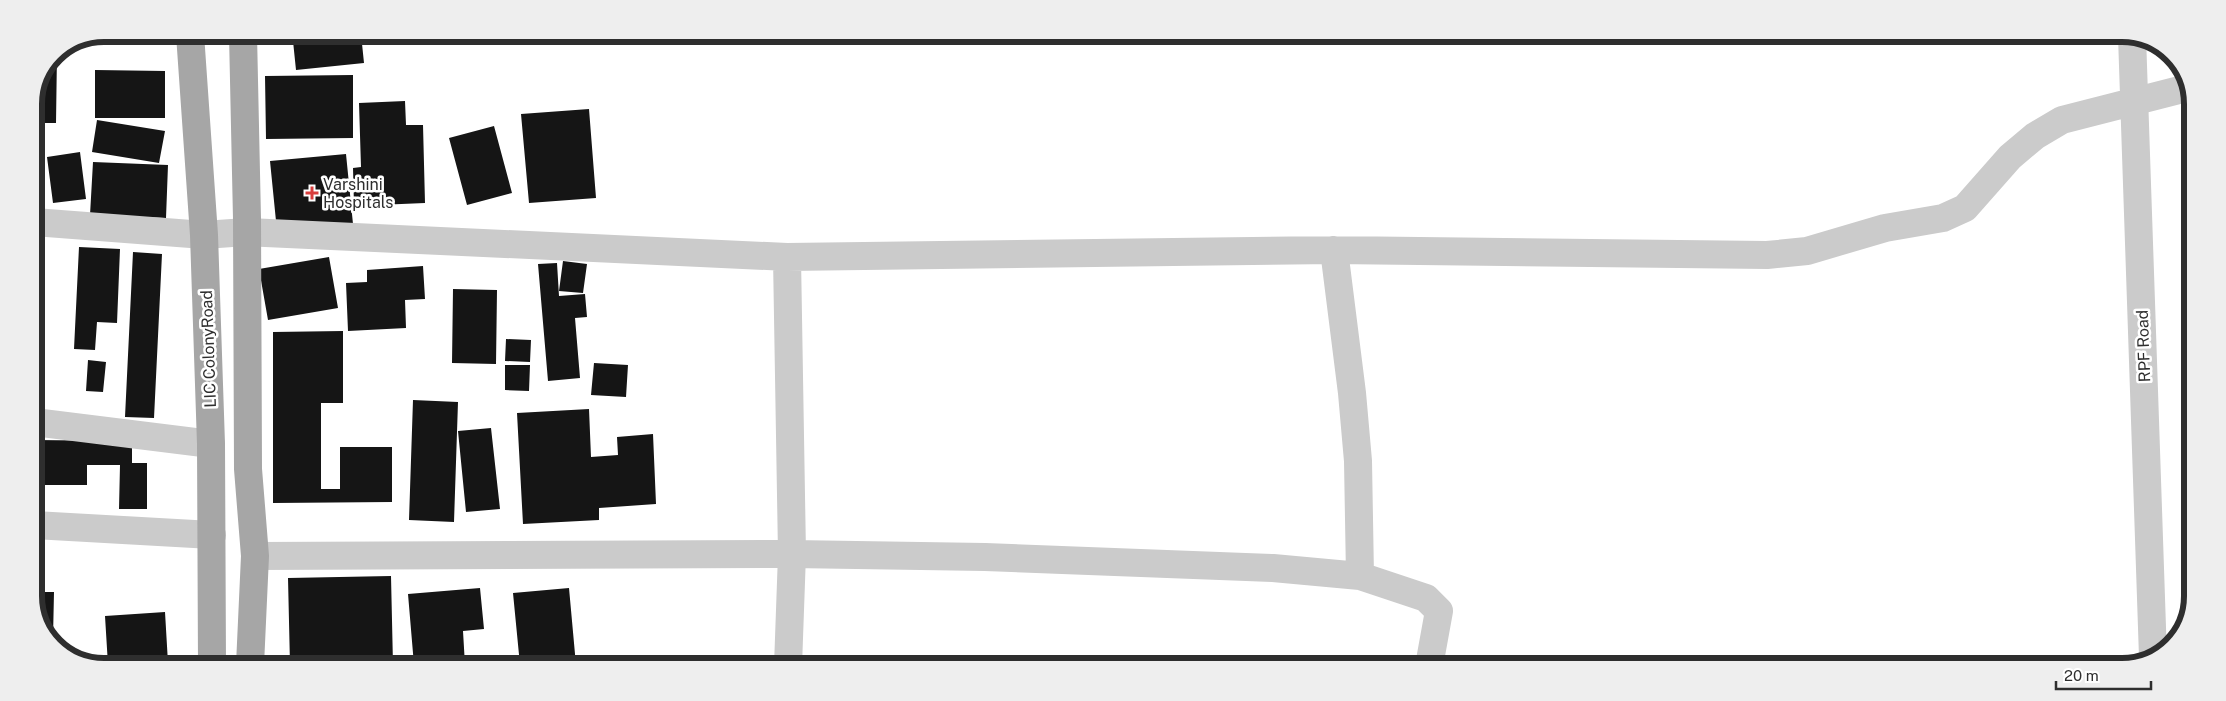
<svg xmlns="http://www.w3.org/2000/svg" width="2226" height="701" font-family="'Public Sans',sans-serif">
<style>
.building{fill:#151515}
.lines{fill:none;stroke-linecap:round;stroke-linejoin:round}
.minor{stroke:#cbcbcb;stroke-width:28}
.major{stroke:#a6a6a6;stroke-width:28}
.poi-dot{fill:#d83e3d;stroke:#fff;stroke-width:2}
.labels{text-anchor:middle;stroke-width:5;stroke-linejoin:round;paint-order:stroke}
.poi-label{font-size:16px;fill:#2e2e2e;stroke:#fff;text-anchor:start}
.street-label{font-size:16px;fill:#2e2e2e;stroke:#fff}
.rim{fill:none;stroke:#2e2e2e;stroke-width:6}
</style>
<rect width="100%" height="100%" fill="#fff"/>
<path class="building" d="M361 34 364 63 296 70 293 41Z
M57 53 56 123H34V104L55 54Z
M95 70 165 71V118H95Z
M353 75V138L266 139 265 76Z
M405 101 406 125H423L425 203 354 206 353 168 361 167 359 103Z
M589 109 596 198 529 203 521 114Z
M97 120 165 131 159 163 92 152Z
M494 126 512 193 467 205 449 138Z
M80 152 86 199 53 203 47 157Z
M346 154 353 224 277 231 270 161Z
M93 162 168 165 166 218 90 215Z
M79 247 120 249 117 323 97 322 95 350 74 349Z
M133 252 162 254 154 418 125 417Z
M329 257 338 308 268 320 259 269Z
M563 261 587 264 583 293 559 291Z
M557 263 559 296 585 294 587 317 575 318 580 378 548 381 538 264Z
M423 266 425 299 405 300 406 328 348 331 346 283 367 282V270Z
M453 289 497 290 496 364 452 363Z
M343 331V403H321V489H340V447H392V502L273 503V332Z
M506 339 531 340 530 362 505 361Z
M88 360 106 362 103 392 86 391Z
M594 363 628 365 626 397 591 395Z
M505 365H530L529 391 505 390Z
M413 400 458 402 454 522 409 520Z
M589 409 591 457 618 455 617 437 653 434 656 504 599 508V520L523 524 517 413Z
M491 428 500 509 466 512 458 431Z
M34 440 132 441V463H147V509H119L120 465H87V485H34Z
M391 576 393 665H290L288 578Z
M480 588 484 629 463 631 465 665H414L408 594Z
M569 588 576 665H520L513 593Z
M34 592H54L53 638H48L34 602Z
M165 612 168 663 108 665 105 616Z"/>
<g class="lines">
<path class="minor" d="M2132 36 2153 657
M34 222 204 235 246 232 787 257
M1334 250 1352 393 1358 461 1360 576
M34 422 211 444
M34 525 212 535
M255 556 792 554 985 557 1273 568 1360 576 1426 598 1439 611 1429 666
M788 666 792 554 787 257 1334 250 1767 255 1807 251 1885 228 1943 218 1965 208 2010 157 2035 136 2062 120 2187 88"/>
<path class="major" d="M190 34 204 235 211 444 212 665
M243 34 247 219 248 469 255 556 250 665"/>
</g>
<path class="poi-dot" d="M309.5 185.5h5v5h5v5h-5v5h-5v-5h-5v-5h5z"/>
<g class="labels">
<g class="poi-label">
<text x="323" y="190">Varshini<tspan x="323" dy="18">Hospitals</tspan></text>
</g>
<g class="street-label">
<text transform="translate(2143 346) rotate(-92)" y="6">RPF Road</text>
<text transform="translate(208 349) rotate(-92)" y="6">LIC ColonyRoad</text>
</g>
</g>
<path d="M0 0H2226V701H0ZM104 42H2122A62 62 0 0 1 2184 104V596A62 62 0 0 1 2122 658H104A62 62 0 0 1 42 596V104A62 62 0 0 1 104 42Z" fill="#eee" fill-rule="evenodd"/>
<path class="rim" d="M104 42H2122A62 62 0 0 1 2184 104V596A62 62 0 0 1 2122 658H104A62 62 0 0 1 42 596V104A62 62 0 0 1 104 42Z"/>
<path d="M2056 681v8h95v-8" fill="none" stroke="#2e2e2e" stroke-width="2.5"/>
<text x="2064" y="681" font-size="15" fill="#2e2e2e" stroke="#ffffff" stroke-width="4" paint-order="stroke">20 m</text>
</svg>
